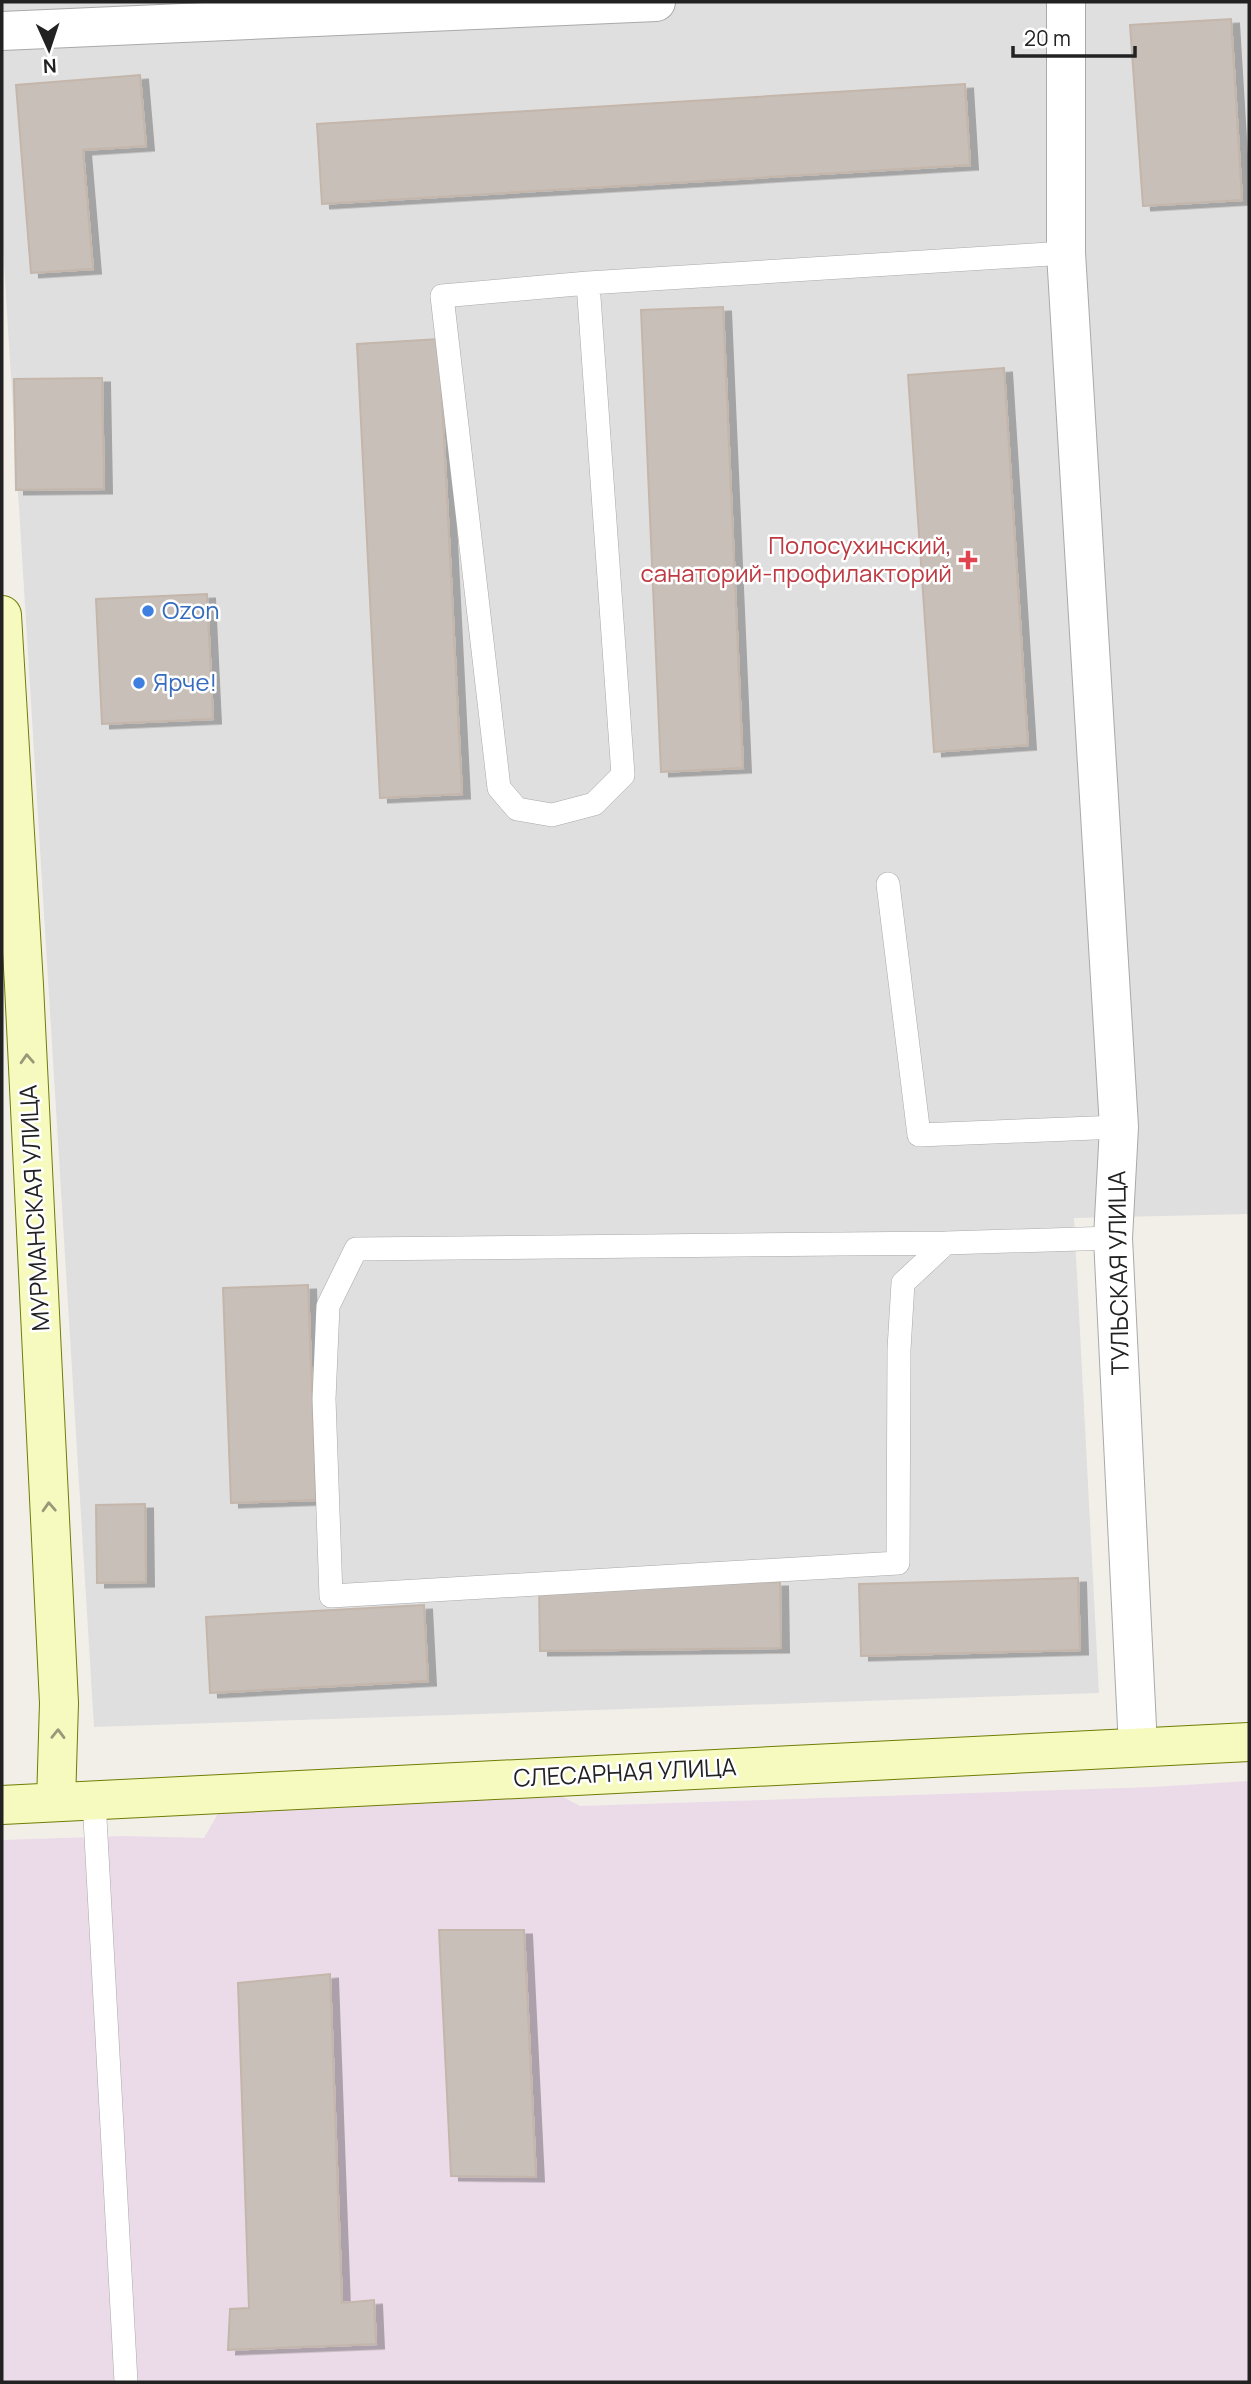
<svg xmlns="http://www.w3.org/2000/svg" width="1251" height="2384" font-family="Manrope,sans-serif">
<style>
.residential{fill:#e0dfdf}
.industrial{fill:#ebdbe8}
.building{fill:#c7bfb8;stroke:#c4b6ab;stroke-width:2;filter:url(#shadow)}
.lines{fill:none;stroke-linecap:round;stroke-linejoin:round}
.service-casing{stroke:#a9a9a9;stroke-width:24}
.minor-casing{stroke:#a9a9a9;stroke-width:40}
.secondary-casing{stroke:#707d05;stroke-width:40}
.service{stroke:#fff;stroke-width:23}
.minor{stroke:#fff;stroke-width:38}
.secondary{stroke:#f7fabf;stroke-width:38}
.oneway{stroke:#979978}
.health-dot{fill:#e0444e;stroke:#fff;stroke-width:2.5}
.shop-dot{fill:#3f7fe0;stroke:#fff;stroke-width:2.5}
.labels{text-anchor:middle;stroke-width:5;stroke-linejoin:round;paint-order:stroke}
.health-label{font-size:24px;fill:#be3a42;stroke:#fff;text-anchor:end}
.shop-label{font-size:24px;fill:#366cbe;stroke:#fff;text-anchor:start}
.street-label{font-size:24px;fill:#222;stroke:#fff}
</style>
<defs>
<filter id="shadow"><feDropShadow dx="8" dy="4.5" stdDeviation="0" flood-color="#0004"/></filter>
</defs>
<rect width="100%" height="100%" fill="#f2efe9"/>
<path class="residential" d="M2 2H1249V1214L1074 1218 1099 1693 94 1727 2 231Z"/>
<path class="industrial" d="M528 1778 580 1806 1153 1787 1249 1781V2382H2V1840L123 1836 204 1838 225 1801Z"/>
<path class="building" d="M1231 19 1242 200 1143 206 1130 25Z
M140 75 146 146 83 150 93 269 31 273 16 85Z
M965 84 970 165 322 204 317 124Z
M723 307 743 768 661 772 641 310Z
M439 339 462 794 380 798 357 344Z
M1004 368 1028 745 934 752 908 375Z
M102 378 104 489 16 490 14 379Z
M207 594 213 719 102 724 96 599Z
M308 1285 316 1500 231 1503 223 1288Z
M145 1504 146 1582 97 1583 96 1505Z
M1078 1578 1080 1650 861 1656 859 1584Z
M780 1582 781 1648 540 1651 539 1586Z
M424 1605 428 1681 210 1693 206 1617Z
M439 1930H524L536 2177 451 2176Z
M330 1974 342 2303 374 2300 376 2344 228 2350 230 2309 249 2308 238 1983Z"/>
<g class="lines">
<defs>
<path id="service" d="M588 283 623 775 594 804 552 815 517 809 499 788 442 296 588 283 1066 253
M888 884 919 1135 1119 1127
M946 1243 356 1249 328 1306 324 1399 331 1596 898 1563 899 1349 903 1283 946 1243 1113 1238
M94 1800 126 2382"/>
<path id="minor" d="M1066 2V253L1119 1127 1113 1238 1138 1747
M2 31 656 2"/>
<path id="secondary" d="M2 615 24 985 59 1703 56 1802
M2 1805 1249 1742"/>
</defs>
<use href="#service" class="service-casing"/>
<use href="#minor" class="minor-casing"/>
<use href="#secondary" class="secondary-casing"/>
<use href="#service" class="service"/>
<use href="#minor" class="minor"/>
<use href="#secondary" class="secondary"/>
</g>
<defs><path id="oneway-chevron" d="M-2-3.5L2.5 0L-2 3.5" fill="none" stroke-width="1.6" stroke-linecap="round" stroke-linejoin="round" transform="scale(1.75)"/></defs>
<g class="oneway">
<use href="#oneway-chevron" transform="translate(27 1059) rotate(-93)"/>
<use href="#oneway-chevron" transform="translate(49 1507) rotate(-93)"/>
<use href="#oneway-chevron" transform="translate(58 1734) rotate(-89)"/>
</g>
<path class="health-dot" d="M964.5 549.5h7v7h7v7h-7v7h-7v-7h-7v-7h7z"/>
<g class="shop-dot">
<circle cx="148" cy="611" r="7"/>
<circle cx="139" cy="683" r="7"/>
</g>
<g class="labels">
<g class="health-label">
<text x="952" y="554">Полосухинский,<tspan x="952" dy="28">санаторий-профилакторий</tspan></text>
</g>
<g class="shop-label">
<text x="162" y="619">Ozon</text>
<text x="153" y="691">Ярче!</text>
</g>
<g class="street-label">
<text transform="translate(35 1208) rotate(-93)" y="8">МУРМАНСКАЯ УЛИЦА</text>
<text transform="translate(1119 1273) rotate(-91)" y="8">ТУЛЬСКАЯ УЛИЦА</text>
<text transform="translate(625 1773) rotate(-3)" y="8">СЛЕСАРНАЯ УЛИЦА</text>
</g>
</g>
<rect width="1251" height="2384" fill="none" stroke="#222222" stroke-width="7"/>
<g transform="translate(49 49) rotate(177)" stroke="#ffffff" stroke-width="5" paint-order="stroke">
<path d="M0-5L12 26L0 18L-12 26Z" fill="#222222"/>
<text y="-10" font-size="19" font-weight="bold" text-anchor="middle" fill="#222222">N</text>
</g>
<path d="M1013 46v10h122v-10" fill="none" stroke="#222222" stroke-width="3.5"/>
<text x="1024" y="46" font-size="21" fill="#222222" stroke="#ffffff" stroke-width="5" paint-order="stroke">20 m</text>
</svg>
